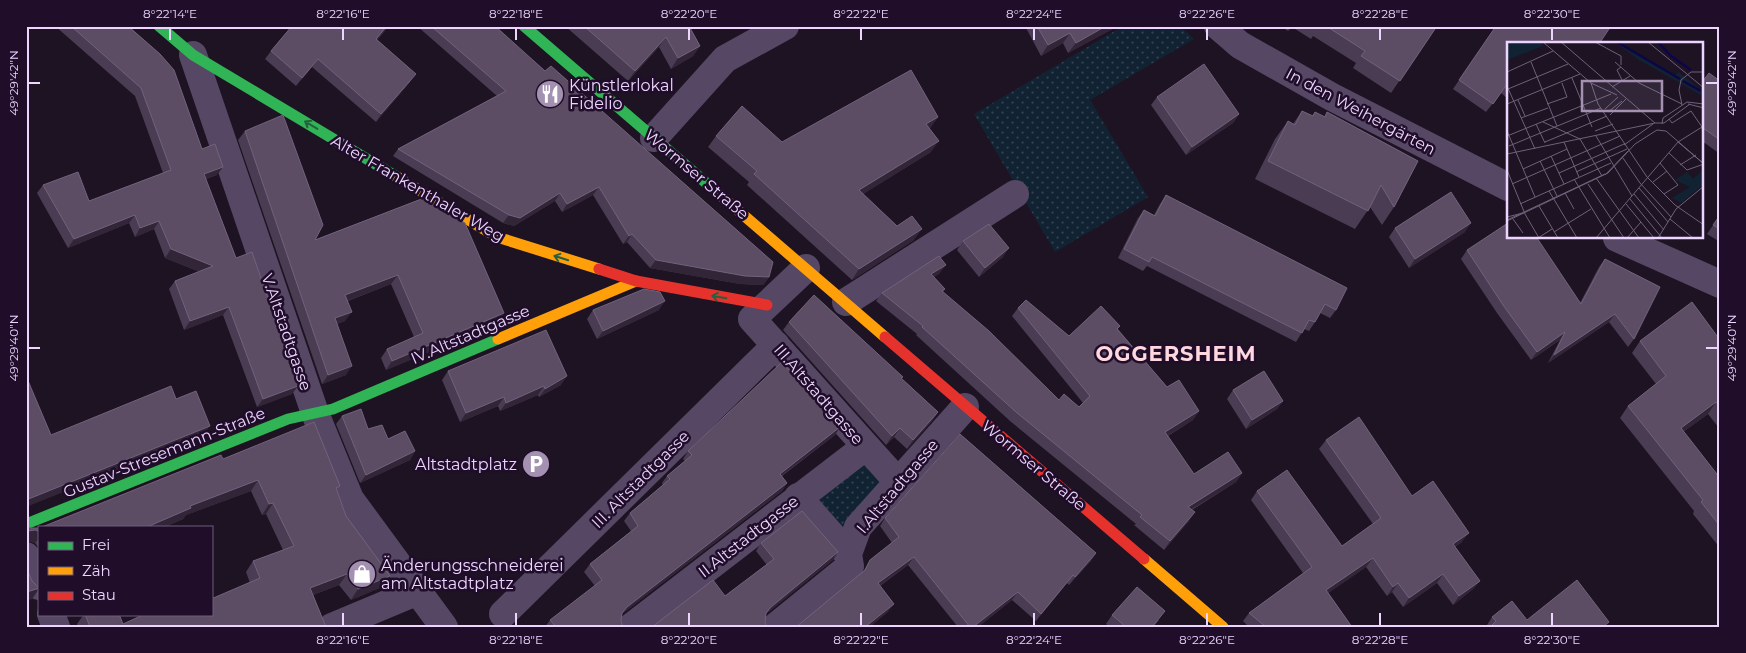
<svg xmlns="http://www.w3.org/2000/svg" width="1746" height="653" font-family="Montserrat,sans-serif">
<style>
.park{fill:url(#park-dots)}
.lines{fill:none;stroke-linecap:round;stroke-linejoin:round}
.street{stroke:#564764;stroke-width:28}
.fast{stroke:#30b455;stroke-width:11}
.slow{stroke:#ff9f0a;stroke-width:11}
.jam{stroke:#e5322d;stroke-width:11}
.wall{fill:#4a3c52}
.shaded-wall{fill:#312537}
.building{fill:#5c4d65;stroke:#72627d}
.oneway{stroke:#28603f}
.ticks{fill:none;stroke:#edd5ff;stroke-width:2}
.labels{text-anchor:middle;stroke-width:5;stroke-linejoin:round;paint-order:stroke}
.poi-label{font-size:16px;fill:#edd5ff;stroke:#1f0d29;text-anchor:start}
.street-label{font-size:16px;fill:#edd5ff;stroke:#1f0d29}
.district-label{font-size:21px;font-weight:bold;letter-spacing:1px;fill:#ffd7de;stroke:#1f0d29}
.inset-river{fill:none;stroke:#0d0547;stroke-width:2.5}
.inset-road{fill:none;stroke:#70617b;stroke-width:1}
.view{fill:#a491b2;fill-opacity:0.15;stroke:#a491b2;stroke-width:2.5}
.inset-edge{fill:none;stroke:#edd5ff;stroke-width:2.5}
.neatline{fill:none;stroke:#edd5ff;stroke-width:2}
.ticks-label{font-size:12px;text-anchor:middle;fill:#edd5ff}
</style>
<defs>
<pattern id="park-dots" width="8" height="8" patternUnits="userSpaceOnUse" patternTransform="scale(1.25)"><rect width="8" height="8" fill="#112332"/><path d="M2 2h.1M6 6h.1" fill="none" stroke="#344251" stroke-width="1.8" stroke-linecap="round"/></pattern>
</defs>
<rect width="100%" height="100%" fill="#1d1323"/>
<path class="park" d="M1123 26H1180L1194 39 1090 100 1148 197 1055 252 974 114Z
M865 447 899 483 848 554 798 497Z"/>
<g class="lines">
<path class="street" d="M1218 26 1240 45 1332 97 1508 187
M193 55 315 413 350 499 444 627
M654 138 725 59 785 26
M1617 238 1720 284
M806 268 752 319 899 483
M846 302 1015 194
M798 497 848 554
M26 556 39 586
M51 614 56 627
M503 614 776 345
M332 627 418 591
M631 627 865 447
M775 627 850 566 848 554 858 527 965 407"/>
<path class="fast" d="M159 26 193 55 397 177
M524 26 712 188
M26 524 288 419 333 409 498 339"/>
<path class="slow" d="M397 177 497 237 599 269
M712 188 885 337
M498 339 636 281
M1144 559 1223 627"/>
<path class="jam" d="M599 269 636 281 767 305
M885 337 1144 559"/>
</g>
<path class="wall" d="M55 26H128L217 175 206 179 236 258 292 394 257 407 223 315 184 330 169 289 175 281 200 272 165 258 154 229 135 237 129 223 68 248 37 193 43 185 89 201 163 173 135 96Z
M292 26H389L377 40 410 82 376 122 312 67 296 86 265 59 271 51Z
M417 26H495L769 277 763 285 740 284 650 268 627 242 623 244 593 195 562 212 555 201 514 226 503 223 393 156 398 149 497 96Z
M565 26H689L700 46 693 56 671 69 659 47 628 81Z
M1025 26H1118L1068 53 1063 43 1041 56Z
M1280 26H1437L1391 93 1353 68 1356 63 1313 36 1311 39 1292 27 1288 31Z
M1496 26 1508 44V99L1501 93 1486 112 1453 89Z
M1720 81V154L1702 141V82Z
M1157 97 1239 114 1233 123 1186 155 1151 105Z
M1302 111 1312 116 1315 112 1324 117 1327 112 1418 161 1394 207 1382 225 1370 207 1355 229 1255 179 1275 139 1288 121 1293 124Z
M938 117 930 128 931 152 863 194 897 226 914 240 852 280 747 185 749 182 708 147 716 136 782 142Z
M245 131 315 240 424 198 498 323 386 370 381 358 387 349 414 337 391 284 348 301 345 321 337 324 346 375 322 384 238 140Z
M1166 195 1336 310 1330 318 1320 313 1315 322 1309 331 1304 329 1296 342 1147 266 1143 271 1118 258 1138 218 1144 210 1154 215 1160 204Z
M1720 215V242L1707 234Z
M1395 228 1465 232 1409 268 1389 237Z
M963 241 1003 257 979 277 957 250Z
M1467 250 1580 303 1599 267 1605 259 1634 339 1628 347 1609 322 1548 363 1560 340 1531 360 1497 313 1461 259Z
M940 273 934 277 945 289 943 292 1059 400 1079 407 1083 403 1012 316 1018 308 1069 336 1118 329 1167 387 1199 411 1193 420 1168 436 1194 474 1242 473 1236 482 1192 510 1189 521 1164 550 1134 525 1136 524 1010 421 916 335 917 334 876 301 882 293Z
M593 310H659L597 339 587 319Z
M789 322 902 379 938 412 932 421 907 449 894 437 886 445 783 330Z
M1720 340V428H1719L1708 414 1683 432 1720 478V548L1693 514 1694 511 1620 418 1628 406 1656 384 1632 353 1640 341Z
M448 371 561 385 539 397 538 395 500 411 498 406 460 422 442 380Z
M1233 390 1283 401 1277 409 1246 429 1227 399Z
M342 416 388 439 415 451 410 460 360 483 336 424Z
M840 427 835 435 782 476 787 483 782 491 622 614 621 621 623 627H545L550 620 595 586 584 572 590 564 631 531 624 521 630 513 663 485 662 483 667 476 685 461 683 459 688 451Z
M1326 440 1412 496 1462 542 1455 547 1480 581 1473 589 1453 605 1437 583 1403 607 1392 592 1387 596 1366 567 1328 593 1352 627H1249L1243 621 1249 613 1303 573 1251 500 1257 491 1342 546 1373 524 1319 449Z
M223 459 337 490 346 516 382 587 351 600 339 585 313 595 326 627H78L77 624 84 614H119L123 624 211 614 250 583 246 572 253 561 283 550 266 514 262 515 251 491 186 515 183 519 165 527H42Z
M885 518 1096 553 1091 561 1069 585 1067 583 1036 621 1012 600 978 627H958L908 565 880 586 888 612 863 572 870 560 892 543 880 526Z
M31 528H39V548L35 543 27 540Z
M761 543 838 552 833 560 766 614 765 622 725 596 767 565 756 551Z
M1112 615 1159 620 1153 627H1110L1106 624Z
M1492 617 1527 620 1606 627H1488L1487 625Z"/>
<path class="shaded-wall" d="M387 26H389L370 47 376 39Z
M1106 26H1118L1068 53 1076 43Z
M1070 33 1063 43 1041 56 1048 45Z
M666 37 659 47 628 81 635 71Z
M700 46 693 56 671 69 678 58Z
M318 59 312 67 296 86 302 78Z
M416 74 410 82 376 122 381 114Z
M1239 114 1233 123 1186 155 1192 147Z
M938 117 930 128 919 134 926 124Z
M939 141 931 152 852 201 859 190Z
M223 167 217 175 198 182 204 174Z
M599 187 593 195 562 212 567 204Z
M560 193 555 201 514 226 503 223 509 215Z
M135 215 129 223 68 248 74 239Z
M159 221 154 229 135 237 140 228Z
M1471 223 1465 232 1409 268 1415 259Z
M922 229 914 240 852 280 859 269Z
M632 234 627 242 623 244 629 236Z
M1009 248 1003 257 979 277 985 268Z
M171 249 213 266 208 275 165 258Z
M656 260 769 277 763 285 740 284 650 268Z
M946 265 940 273 925 283 931 274Z
M398 275 391 284 339 304 345 295Z
M665 301 659 310 597 339 603 331Z
M229 307 223 315 184 330 190 321Z
M352 312 345 321 329 327 335 318Z
M504 313 498 323 386 370 392 361Z
M1615 314 1609 322 1548 363 1554 355Z
M1565 332 1560 340 1531 360 1537 352Z
M352 366 346 375 322 384 328 375Z
M567 376 561 385 539 397 545 389Z
M298 386 292 394 257 407 263 399Z
M544 386 538 395 500 411 506 403Z
M504 397 498 406 460 422 466 413Z
M1283 401 1277 409 1246 429 1252 420Z
M1716 402 1708 414 1672 440 1681 428Z
M1199 411 1193 420 1159 441 1165 432Z
M938 412 932 421 907 449 913 440Z
M210 426 202 437 26 507V500L28 499Z
M840 427 835 435 774 481 780 474Z
M900 428 894 437 886 445 892 436Z
M415 451 410 460 360 483 366 475Z
M1242 473 1236 482 1182 515 1188 507Z
M258 480 251 491 186 515 183 519 165 527H147L190 506Z
M787 483 782 491 621 615 617 621 627 607Z
M273 503 266 514 262 515 269 504Z
M1195 512 1189 521 1164 550 1170 541Z
M35 530 39 531V538L35 543 26 541V532L28 531Z
M1469 533 1462 542 1447 553 1453 544Z
M838 552 833 560 765 615 771 607Z
M1096 553 1091 561 1069 585 1075 577Z
M914 557 908 565 872 591 878 583Z
M1373 558 1366 567 1320 599 1326 590Z
M347 574 339 585 302 599 310 588Z
M1443 574 1437 583 1403 607 1409 598Z
M1073 575 1067 583 1036 621 1041 614Z
M390 576 382 587 351 600 358 589Z
M1480 581 1473 589 1453 605 1459 596Z
M1398 583 1392 592 1387 596 1393 587Z
M39 589 32 599 26 601 27 592Z
M1018 592 1012 600 978 627H973Z
M894 604 888 612 870 627H865Z"/>
<path class="building" d="M71 26H128L160 54 174 70 202 149 215 144 223 167 204 174 236 258 252 252 298 386 263 399 229 307 190 321 175 281 213 266 171 249 159 221 140 228 135 215 74 239 43 185 78 172 89 201 171 170 141 88Z
M292 26H387L376 39 416 74 381 114 318 59 302 78 271 51Z
M431 26H495L545 71 551 66 773 262 769 277 745 276 656 260 632 234 629 236 599 187 567 204 560 193 520 218 509 215 398 149 506 91Z
M584 26H689L700 46 678 58 666 37 635 71Z
M1037 26H1106L1076 43 1070 33 1048 45Z
M1326 26H1437L1400 81 1361 56 1365 51Z
M1496 26H1611L1599 44H1508V85L1507 84 1493 104 1459 80Z
M1204 64 1239 114 1192 147 1157 97Z
M911 70 938 117 926 124 939 141 859 190 897 226 912 216 922 229 859 269 754 174 757 171 716 136 742 106 782 142Z
M1709 73 1720 81V140L1703 128 1702 130V82Z
M1302 111 1313 116 1315 112 1325 117 1327 112 1418 161 1394 207 1381 185 1368 211 1268 161 1288 121 1295 125Z
M283 115 323 225 315 240 424 198 465 223 504 313 392 361 387 349 423 333 398 275 345 295 352 312 335 318 352 366 328 375 245 131Z
M1451 192 1471 223 1415 259 1395 228Z
M1166 195 1347 288 1336 310 1325 304 1315 322 1309 320 1302 333 1152 257 1149 262 1124 249 1144 210 1155 216Z
M1720 215V229L1713 225Z
M1508 223V238H1537L1581 304 1605 259 1660 287 1634 339 1615 314 1554 355 1565 332 1537 352 1503 305 1467 250Z
M989 224 1009 248 985 268 963 241Z
M939 256 946 265 931 274 945 289 942 291 989 331 1059 400 1064 394 1079 407 1090 396 1018 308 1026 300 1069 336 1101 306 1120 326 1117 329 1167 387 1179 380 1199 411 1165 432 1194 474 1228 452 1242 473 1188 507 1195 512 1170 541 1140 517 1142 515 1016 412 922 327 923 326 882 293Z
M644 289 660 292 665 301 603 331 593 310Z
M814 295 903 377 901 378 938 412 913 440 900 428 892 436 789 322Z
M1692 302 1720 340V407L1716 402 1681 428 1720 478V526L1701 502 1703 500 1628 406 1666 376 1640 341Z
M546 330 567 376 545 389 544 386 506 403 504 397 466 413 448 371Z
M782 362 840 427 780 474 787 483 627 607 622 613 621 621 623 627H556L550 620 602 580 590 564 638 526 630 513 670 479 667 476 692 455 688 451Z
M1264 371 1283 401 1252 420 1233 390Z
M26 376 51 435 171 386 176 399 196 391 210 426 26 500Z
M361 409 368 429 382 425 388 439 405 431 415 451 366 475 342 416Z
M1359 417 1412 496 1433 481 1469 533 1453 544 1480 581 1459 596 1443 574 1409 598 1398 583 1393 587 1373 558 1326 590 1352 627H1266L1249 613 1312 567 1257 491 1287 470 1342 546 1381 518 1326 440Z
M314 422 340 486 336 488 346 516 390 576 358 589 347 574 310 588 326 627H90L85 614H119L123 624 145 614H211V599L260 578 253 561 294 546 273 503 269 504 258 480 190 506 191 508 147 527H42L221 455 223 459Z
M960 434 1096 553 1075 577 1073 575 1041 614 1018 592 973 627H970L914 557 878 583 894 604 865 627H796L865 570 870 560 899 537 885 518Z
M802 511 838 552 771 607 766 613 765 622 767 627H652L713 580 725 596 774 559 761 543Z
M26 526 31 528H39V531L35 530 28 531 26 532Z
M26 567 32 581 39 588 27 592Z
M1577 580 1609 622 1603 627H1490L1496 621 1492 617 1512 601 1527 620Z
M1137 587 1165 611 1152 627H1126L1112 615Z"/>
<defs><path id="oneway-shaft" d="M-6 0H5M1.5-3L5.5 0L1.5 3" fill="none" stroke-width="1.6" stroke-linecap="round" stroke-linejoin="round" transform="scale(1.25)"/></defs>
<g class="oneway">
<use href="#oneway-shaft" transform="translate(311 125) rotate(-149)"/>
<use href="#oneway-shaft" transform="translate(561 258) rotate(-162)"/>
<use href="#oneway-shaft" transform="translate(719 297) rotate(-170)"/>
</g>
<path class="ticks" d="M170 28V40M343 28V40M516 28V40M689 28V40M861 28V40M1034 28V40M1207 28V40M1380 28V40M1552 28V40M28 83H40M1706 83H1718M28 348H40M1706 348H1718M343 613V626M516 613V626M689 613V626M861 613V626M1034 613V626M1207 613V626M1380 613V626M1552 613V626"/>
<defs>
<symbol id="restaurant-disc" viewBox="-11 -11 22 22"><circle r="9.5" fill="#a491b2" stroke="#1f0d29"/><path d="M-5-6h1v4h1v-4h1v4h1v-4h1v5L-1.5 .5V6h-2V.5L-5-1ZM5-6V6H3V1.5H1.5Q1.5-4 5-6Z" fill="#fff"/></symbol>
<symbol id="parking-disc" viewBox="-11 -11 22 22"><circle r="9.5" fill="#a491b2" stroke="#1f0d29"/><path d="M-3.5-5.5H1a3.5 3.5 0 0 1 0 7H-1V5.5H-3.5ZM-1-3.4V-.6H.8a1.4 1.4 0 0 0 0-2.8Z" fill="#fff"/></symbol>
<symbol id="shop-disc" viewBox="-11 -11 22 22"><circle r="9.5" fill="#a491b2" stroke="#1f0d29"/><path d="M-5-2.5h2.3a2.7 3.5 0 0 1 5.4 0H5L5.5 6h-11ZM-1.5-2.5h3a1.5 2.3 0 0 0-3 0Z" fill="#fff"/></symbol>
</defs>
<g fill-rule="evenodd">
<use href="#restaurant-disc" x="534" y="78" width="32" height="32"/>
<use href="#parking-disc" x="520" y="448" width="32" height="32"/>
<use href="#shop-disc" x="346" y="558" width="32" height="32"/>
</g>
<g class="labels">
<g class="poi-label">
<text x="569" y="91">Künstlerlokal<tspan x="569" dy="18">Fidelio</tspan></text>
<text x="517" y="470" text-anchor="end">Altstadtplatz</text>
<text x="381" y="571">Änderungsschneiderei<tspan x="381" dy="18">am Altstadtplatz</tspan></text>
</g>
<g class="street-label">
<text transform="translate(1361 111) rotate(28)" y="6">In den Weihergärten</text>
<text transform="translate(697 174) rotate(40)" y="6">Wormser Straße</text>
<text transform="translate(418 188) rotate(30)" y="6">Alter Frankenthaler Weg</text>
<text transform="translate(287 332) rotate(71)" y="6">V.Altstadtgasse</text>
<text transform="translate(470 334) rotate(-23)" y="6">IV.Altstadtgasse</text>
<text transform="translate(819 394) rotate(49)" y="6">III.Altstadtgasse</text>
<text transform="translate(164 452) rotate(-22)" y="6">Gustav-Stresemann-Straße</text>
<text transform="translate(1034 465) rotate(40)" y="6">Wormser Straße</text>
<text transform="translate(640 479) rotate(-45)" y="6">III. Altstadtgasse</text>
<text transform="translate(897 486) rotate(-50)" y="6">I.Altstadtgasse</text>
<text transform="translate(748 536) rotate(-38)" y="6">II.Altstadtgasse</text>
</g>
<g class="district-label">
<text x="1176" y="361">OGGERSHEIM</text>
</g>
</g>
<g transform="translate(1507 42)">
<rect width="196" height="196" fill="#1d1323"/>
<path d="M108 0 169 33 171 30 196 49 194 53 132 18Z" fill="#112332"/>
<path d="M0 0H34L36 4 0 18Z" fill="#112332"/>
<path d="M196 128V143L174 161 165 156 183 145 168 138 180 130 186 137Z" fill="#112332"/>
<path class="inset-river" d="M110 0 173 37M151 0 164 14 184 28M176 39 194 49"/>
<path class="inset-road" d="M36 0 84 41 110 53M54 0 148 81H157L183 62M88 0 114 14V23M141 0 197 46M24 20 50 84M108 20 132 41 175 62M114 25 110 28 115 38M0 30 46 9M65 36 85 85M84 41 91 62 140 135 168 163 197 183M0 44 28 107M105 45 123 34M1 47 61 22M11 58 18 74M0 62 73 32M40 62 60 55 55 41M181 62 197 66M175 63 172 48 174 38 184 30H197M98 67 111 55M101 70 115 59M103 73 119 57M14 76 41 66M162 77 165 81 184 69 195 85 197 101M36 80 73 97 95 134M29 82 38 101M155 82 156 76 180 60 197 62M0 89 28 155M88 89 106 82M0 94 104 52M89 94 125 154M38 100 100 74M57 100 72 135M117 103 146 82M2 104 94 66M162 111 180 128 197 122 171 100M0 112 148 81M44 114 57 142M116 116 133 141 164 175M33 119 50 154M153 121 171 143 157 152M173 123 189 113M16 127 60 107M0 128 18 172 32 196M69 130 120 107M52 131 117 102M98 133 121 109M89 136 132 196M67 137 103 196M146 140 160 129M5 142 113 94M81 142 117 196M132 146 161 180M42 149 70 196M58 151 67 167M127 152 157 188M123 157 155 196M13 162 104 121M119 162 147 196M32 164 51 196M0 175 16 171M6 177 16 191M163 177 186 196M0 178 98 132M0 179 101 131 128 102 150 88 159 89 197 122M47 190 84 167M31 196 45 187M89 196 171 100 195 85M120 196 134 180M151 196 169 167 197 144"/>
<path class="view" d="M75 39H155V69H75Z"/>
<rect width="196" height="196" class="inset-edge"/>
</g>
<rect width="1746" height="653" fill="none" stroke="#1f0d29" stroke-width="55"/>
<rect x="38" y="526" width="175" height="90" fill="#1f0d29" stroke="#715d7f"/>
<rect x="48" y="542" width="25" height="8" fill="#30b455" stroke="#715d7f"/>
<text x="82" y="550" font-size="15" fill="#edd5ff">Frei</text>
<rect x="48" y="567" width="25" height="8" fill="#ff9f0a" stroke="#715d7f"/>
<text x="82" y="576" font-size="15" fill="#edd5ff">Zäh</text>
<rect x="48" y="592" width="25" height="8" fill="#e5322d" stroke="#715d7f"/>
<text x="82" y="600" font-size="15" fill="#edd5ff">Stau</text>
<rect x="28" y="28" width="1690" height="598" class="neatline"/>
<g class="ticks-label">
<text x="170" y="18">8°22'14"E</text>
<text x="343" y="18">8°22'16"E</text>
<text x="516" y="18">8°22'18"E</text>
<text x="689" y="18">8°22'20"E</text>
<text x="861" y="18">8°22'22"E</text>
<text x="1034" y="18">8°22'24"E</text>
<text x="1207" y="18">8°22'26"E</text>
<text x="1380" y="18">8°22'28"E</text>
<text x="1552" y="18">8°22'30"E</text>
<text transform="translate(14 83) rotate(-90)" y="4">49°29'42"N</text>
<text transform="translate(1732 83) rotate(-90)" y="4">49°29'42"N</text>
<text transform="translate(14 348) rotate(-90)" y="4">49°29'40"N</text>
<text transform="translate(1732 348) rotate(-90)" y="4">49°29'40"N</text>
<text x="343" y="644">8°22'16"E</text>
<text x="516" y="644">8°22'18"E</text>
<text x="689" y="644">8°22'20"E</text>
<text x="861" y="644">8°22'22"E</text>
<text x="1034" y="644">8°22'24"E</text>
<text x="1207" y="644">8°22'26"E</text>
<text x="1380" y="644">8°22'28"E</text>
<text x="1552" y="644">8°22'30"E</text>
</g>
</svg>
